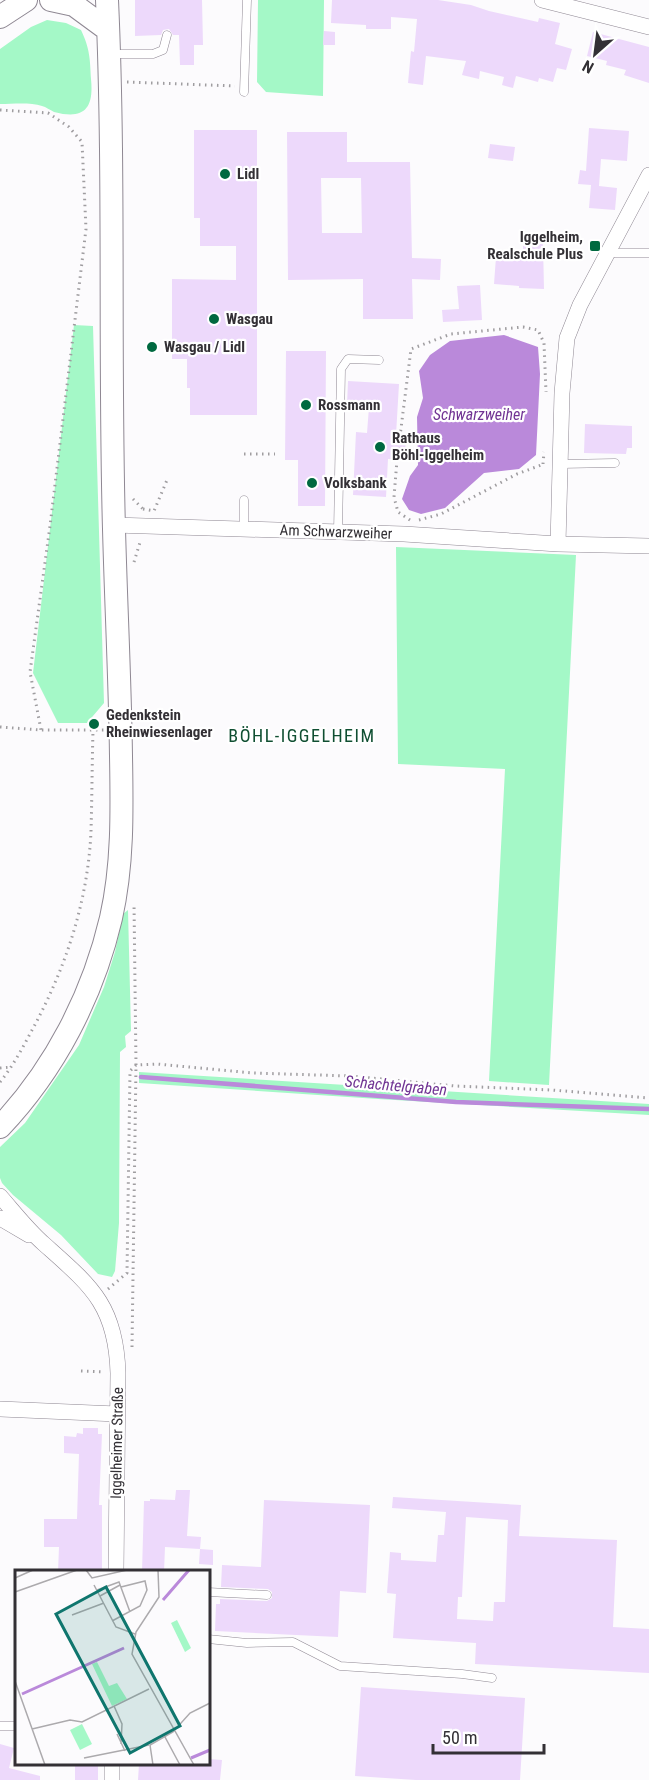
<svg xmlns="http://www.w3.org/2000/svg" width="649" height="1780" font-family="'Roboto Condensed',sans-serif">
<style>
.green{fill:#a4f8c7}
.water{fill:#ba89da}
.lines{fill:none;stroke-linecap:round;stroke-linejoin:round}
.stream{stroke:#ba89da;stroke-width:4.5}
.building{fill:#edd9fb;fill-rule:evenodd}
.lane-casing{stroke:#8f8893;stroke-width:9}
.street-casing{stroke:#8f8893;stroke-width:16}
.secondary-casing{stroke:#8f8893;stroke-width:24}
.path{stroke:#9f9da0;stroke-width:3;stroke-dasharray:1.5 4.5;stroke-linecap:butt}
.lane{stroke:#fff;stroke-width:8}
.street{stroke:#fff;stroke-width:15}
.secondary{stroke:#fff;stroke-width:22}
.poi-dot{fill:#006940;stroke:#fff;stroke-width:2}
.labels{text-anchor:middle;stroke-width:4.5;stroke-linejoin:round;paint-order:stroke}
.poi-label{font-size:15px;font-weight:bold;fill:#333035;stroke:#fff;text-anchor:start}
.street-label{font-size:15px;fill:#333035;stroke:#fff}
.water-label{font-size:16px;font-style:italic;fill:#703393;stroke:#fff}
.quarter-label{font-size:18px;letter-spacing:1.5px;fill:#104f32;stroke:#fff}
.inset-river{fill:none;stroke:#ba89da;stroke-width:3}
.inset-road{fill:none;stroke:#acaaad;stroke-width:1.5}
.view{fill:#0f766e;fill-opacity:0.15;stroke:#0f766e;stroke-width:3}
.inset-edge{fill:none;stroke:#333035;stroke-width:3}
</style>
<rect width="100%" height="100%" fill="#fcfbfd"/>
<path class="green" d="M258 0H324L323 96 266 92 257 82Z
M47 20 66 23 81 30C90 49 90 59 91 79 94 109 84 120 54 112 50 110 46 107 42 106 30 102 13 104 0 104V49L31 27Z
M74 325 93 326 104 703 87 723H58L33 673Z
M396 547 576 555 549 1085 489 1081 505 769 398 764Z
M128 910 131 1031 125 1036 126 1047 120 1052 119 1223 115 1271 112 1277 98 1274 61 1235 13 1195 2 1183 0 1178V1147L25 1123 79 1045 104 987 115 952 123 914Z
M139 1072 649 1104V1115L378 1099 139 1083Z"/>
<path class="water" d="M504 335 538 347 540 374 536 455 519 469 484 473 445 508 421 514 409 510 402 499 410 476 418 465 417 417 423 398 419 371 430 355 450 341Z"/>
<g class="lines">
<path class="stream" d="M141 1077 456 1102 649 1109"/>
</g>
<path class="building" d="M135 0H202L203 45H194V65H180L179 35H173L169 29 163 30 161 35 135 36Z
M332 0H438L471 5 489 11 538 22 539 18 560 23 555 44 572 49 566 70 557 68 553 82 539 78 538 82 516 76 513 88 502 85 504 77 480 71 479 79 462 75 466 61 426 56 423 85 408 83 411 51 414 52 417 19 391 17V29H366V25L331 23Z
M324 31 335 32V45H323Z
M593 32 649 47V83L624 75 626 70 606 65 607 61 587 56Z
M589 128 629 131 627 161 601 159 599 186 617 188 615 210 589 208 591 185 578 184 580 170 586 171Z
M194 130H257V415H190V388H187V359H172V279L236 280V246H200V218H194Z
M287 132H347V162H410L412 258 441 259 440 280 412 279 413 319H363V279L288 280ZM321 178H361L362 233H322Z
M490 144 515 147 513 161 488 158Z
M523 244H543L544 289 519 288V286L494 284 496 257 523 258Z
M480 285 482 320 443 322 442 310 459 309 457 286Z
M286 351H326L325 506H298V460H285Z
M348 381 399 384 396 435 406 436 405 460 388 459 386 497 353 495 356 432 367 433 369 407 347 405Z
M585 424 632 426V448H627L626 454 584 453Z
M83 1428H98V1434H102L99 1505H102V1572H58L59 1547H44V1519H77L79 1454 64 1453V1436L76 1437 77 1433 83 1434Z
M176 1490H190L187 1536 201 1537 200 1549 165 1547 164 1572H142L144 1501H150V1499L175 1500Z
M393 1497 521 1505 519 1536 617 1540 613 1627 649 1629V1673L475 1664 476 1643 393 1638 396 1594 387 1593 390 1552 401 1553V1560L436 1562 438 1535H444L446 1512 392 1508ZM466 1517 508 1520 505 1602H494L493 1621 457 1619 458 1597H462Z
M264 1500 370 1505 366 1593 340 1591 338 1637 215 1631 216 1604H220V1599L267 1601 272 1598V1592L268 1589 221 1587 222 1565 261 1567Z
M200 1549 213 1550V1565L199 1564Z
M361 1687 525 1698 520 1780H416L355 1776Z
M0 1744 14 1748 9 1768 40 1776V1780H0Z
M208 1759 222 1760 220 1780H138L139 1764H208Z
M75 1764H98V1780H75Z"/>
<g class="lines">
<defs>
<path id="lane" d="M111 54H153L163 50 167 35
M244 92 247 0
M609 253H649
M560 464 615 463
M244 529V500
M338 532 341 369 348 359 379 360
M208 1592 267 1595
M208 1639 247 1643 293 1642 340 1666 462 1674 492 1678
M0 1726H16"/>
<path id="street" d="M542 0 649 27
M114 525 404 534 558 544 649 546
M558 544 562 393 567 338 580 305 649 175
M0 1196C14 1212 28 1230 44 1244 91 1286 116 1305 118 1373L116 1572
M0 1218 29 1235
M0 1409 117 1414
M112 1780V1764"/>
<path id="secondary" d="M51 0 74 5 108 30
M0 17 26 0
M0 1127C55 1069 93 995 111 918 123 865 122 811 121 756 120 681 116 605 114 529 109 353 115 176 107 0"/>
</defs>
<use href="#lane" class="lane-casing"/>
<use href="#street" class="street-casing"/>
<use href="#secondary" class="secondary-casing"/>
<path class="path" d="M127 82 235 86
M0 110 48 113 69 127 82 142 86 229 50 526 30 672 41 730
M244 454H275
M543 464 544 452
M133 499 143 509V512
M143 509 154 511 167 480
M410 520 398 512 394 497 397 460 411 349 451 334 523 327 538 330 544 343 546 392
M419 520 441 514 517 474 544 464
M134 562 141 539
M0 727 41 730H104
M0 1068 12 1067
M0 1082C13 1066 22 1049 31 1032 65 970 88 902 91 831 92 798 92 764 93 731
M108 1289 127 1273 130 1071 136 1065 157 1064 253 1073 350 1076 455 1086 552 1090 649 1098
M132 1347 136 1065 134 903
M81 1371 104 1372"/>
<use href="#lane" class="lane"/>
<use href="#street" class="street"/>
<use href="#secondary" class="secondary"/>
</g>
<g class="poi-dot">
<circle cx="225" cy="174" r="6"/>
<rect x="589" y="240" width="12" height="12" rx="3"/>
<circle cx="214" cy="319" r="6"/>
<circle cx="152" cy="347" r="6"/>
<circle cx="306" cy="405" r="6"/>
<circle cx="380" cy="447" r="6"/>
<circle cx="312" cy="483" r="6"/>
<circle cx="94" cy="724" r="6"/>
</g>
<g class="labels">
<g class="poi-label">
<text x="237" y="179">Lidl</text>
<text x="583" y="242" text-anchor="end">Iggelheim,<tspan x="583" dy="17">Realschule Plus</tspan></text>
<text x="226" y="324">Wasgau</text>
<text x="164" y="352">Wasgau / Lidl</text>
<text x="318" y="410">Rossmann</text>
<text x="392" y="443">Rathaus<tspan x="392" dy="17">Böhl-Iggelheim</tspan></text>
<text x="324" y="488">Volksbank</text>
<text x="106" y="720">Gedenkstein<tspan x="106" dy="17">Rheinwiesenlager</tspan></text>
</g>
<g class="street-label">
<text transform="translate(336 532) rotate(2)" y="5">Am Schwarzweiher</text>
<text transform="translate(117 1443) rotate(-89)" y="5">Iggelheimer Straße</text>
</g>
<g class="water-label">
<text x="479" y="420">Schwarzweiher</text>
<text transform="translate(396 1085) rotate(5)" y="6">Schachtelgraben</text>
</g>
<g class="quarter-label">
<text x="302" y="742">BÖHL-IGGELHEIM</text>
</g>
</g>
<g transform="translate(15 1570)">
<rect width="195" height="195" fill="#fcfbfd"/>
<path d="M162 50 176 78 170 82 156 53ZM82 92 94 116 102 113 112 129 97 136 77 94ZM67 154 77 174 65 180 55 160Z" fill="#a4f8c7"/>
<path class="inset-river" d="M148 30 174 0M7 124 109 78M176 188 195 180"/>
<path class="inset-road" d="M71 0 77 8 112 0M143 0 144 27 121 62 117 84 179 195M0 8 18 0M79 15 101 57 120 64M82 20 104 12 115 42M0 22 62 0M85 26 105 15M57 45 89 33M97 51 125 36 132 20 130 11 106 17M0 111 30 195M99 136 107 154 106 174M17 159 55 150 67 152 134 119M102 164 110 181M150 167 165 195M69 188 134 175M138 195 135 175 158 162 175 143 195 133"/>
<path class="view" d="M91 17 165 156 115 183 41 44Z"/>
<rect width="195" height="195" class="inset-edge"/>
</g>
<g transform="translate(595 54) rotate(208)" stroke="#ffffff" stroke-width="4.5" paint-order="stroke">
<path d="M0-4.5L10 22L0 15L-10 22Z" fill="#333035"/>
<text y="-9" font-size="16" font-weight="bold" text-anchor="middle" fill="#333035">N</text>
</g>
<path d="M433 1744v9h111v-9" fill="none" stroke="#333035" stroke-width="3"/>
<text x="442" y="1744" font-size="18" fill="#333035" stroke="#ffffff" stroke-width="4.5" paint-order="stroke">50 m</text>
</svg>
